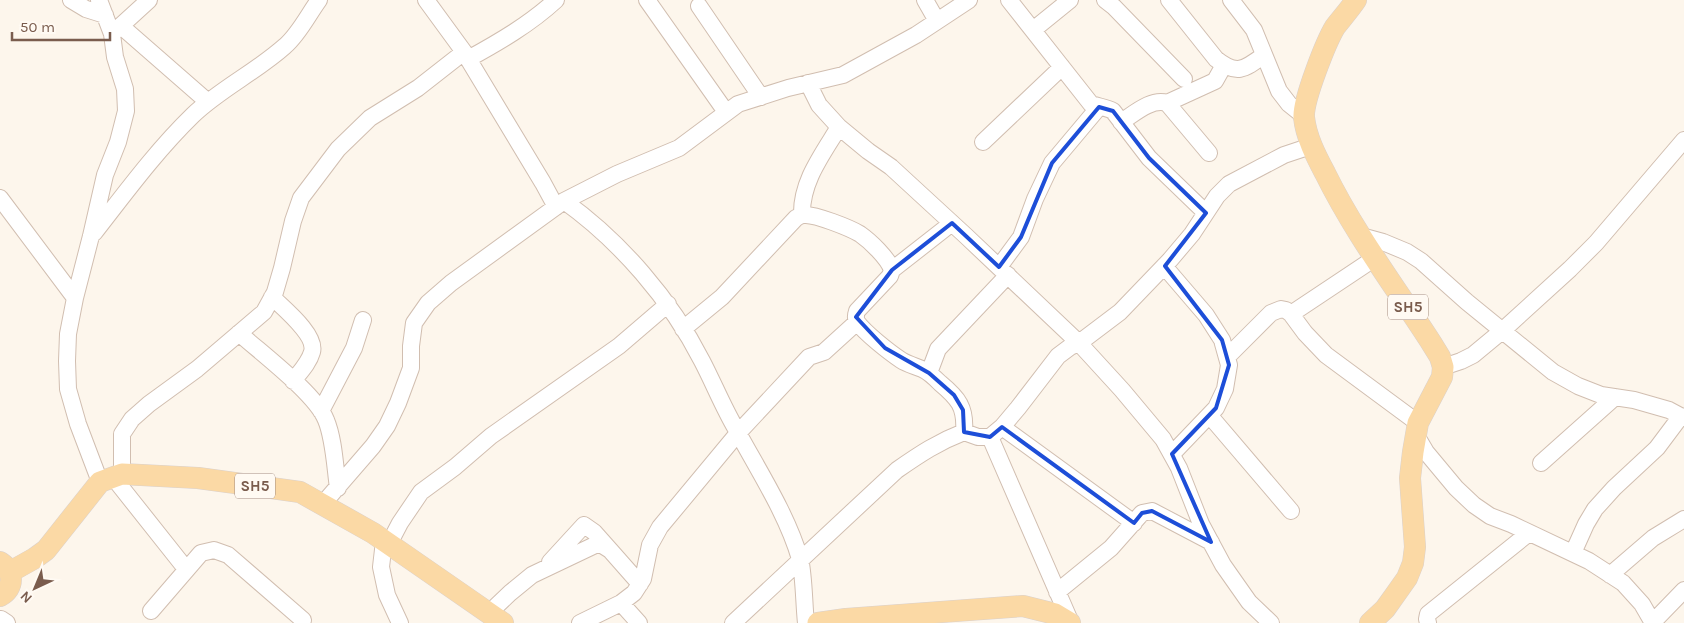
<svg xmlns="http://www.w3.org/2000/svg" width="1684" height="623" font-family="Karla,sans-serif">
<style>
.lines{fill:none;stroke-linecap:round;stroke-linejoin:round}
.minor-casing{stroke:#d1beb0;stroke-width:18}
.major-casing{stroke:#dad1cd;stroke-width:22}
.minor{stroke:#fff;stroke-width:16}
.major{stroke:#fbd9a5;stroke-width:21}
.marked{fill:none;stroke:#1d4ed8;stroke-width:4;stroke-linejoin:round}
.labels{text-anchor:middle;stroke-width:5;stroke-linejoin:round;paint-order:stroke}
.shield{fill:#fffaf3;stroke:#a28b7f;stroke-width:1}
.shield-label{font-size:15px;font-weight:bold;fill:#7a5c4d}
</style>
<rect width="100%" height="100%" fill="#fdf6ec"/>
<g class="lines">
<defs>
<path id="minor" d="M71 0 86 9 105 15
M99 0 112 34 115 57 125 89 126 111 118 142 105 175 91 236 75 298 68 334 67 361 68 389 78 424 100 482
M426 0 464 52 543 183 556 207
M647 0 726 112
M925 0 937 21
M1009 0 1091 104C1099 107 1106 107 1113 111L1149 158 1206 213
M1105 0 1114 7 1184 79
M1169 0 1216 59C1237 76 1245 69 1264 55
M1231 0 1254 30 1279 91 1289 104 1304 116
M699 6 761 97
M121 26 208 102
M1033 30 1070 0
M114 32 149 0
M468 59C499 42 530 24 556 0
M808 83 819 105 839 127 868 151 891 167 966 236 1079 343 1122 390 1163 439 1179 468 1201 524 1223 565 1249 602 1271 623
M1167 103 1215 81 1224 65
M1121 122C1134 114 1151 98 1167 103L1209 153
M983 142 1062 67
M0 198 75 298
M564 201C620 241 671 300 702 361 714 384 723 407 736 429 758 470 787 514 800 559 804 575 804 605 806 623
M802 215C801 182 822 155 839 127
M94 233C126 192 156 151 193 115 220 89 256 72 285 46 299 34 308 15 319 0
M1361 236 1383 242 1407 252 1421 261 1467 302 1553 372 1578 386 1601 395 1634 400 1669 410 1684 418
M1164 266 1206 315 1222 340 1229 365 1225 389 1216 408 1172 454
M999 267 1021 237 1035 199 1052 163 1099 107
M892 270 952 223
M272 297C283 308 317 335 312 352 309 363 300 372 293 381
M1291 314 1375 258
M683 329 722 297 796 218C798 217 801 215 804 215 815 214 850 228 860 234 870 241 888 258 892 270L890 276 857 311C856 314 855 318 857 322 865 333 889 352 901 360 907 364 915 366 922 369 929 372 935 378 940 383 958 398 966 407 964 432
M239 333C261 353 316 394 326 420 334 439 335 467 338 488
M1227 357 1271 313 1281 309 1286 310 1291 314 1305 333 1326 355 1418 423
M1443 367 1461 361 1473 355 1502 331 1570 269 1596 243 1684 140
M929 373 938 349 1008 275
M321 411 354 348 363 320
M1210 416 1291 511
M1002 427 1134 523
M1416 435 1426 452 1456 488 1474 505 1490 516 1511 524 1589 561 1623 583 1642 604 1653 623
M990 437 1071 623
M1541 463 1615 397
M122 474V434L132 419 149 404 197 369 264 312 275 292 282 268 293 221 301 198 338 149 370 118 418 88 464 52
M113 477 186 569
M322 505 373 446 387 426 398 403 411 368V346L414 323 428 303 451 283 564 201 617 174 679 148 738 104 788 88 843 75 916 35 969 0
M384 541 381 567 387 595 400 623
M389 544 400 523 421 492 455 467 491 436 619 346 668 304
M1573 553 1586 524 1595 509 1614 488 1657 448 1681 416
M550 562 584 525 594 532 610 550
M1610 575 1653 538 1684 519
M1057 592 1111 548 1142 513 1152 511 1211 542
M621 603 639 623
M151 611 201 553 214 550 228 555 303 620
M489 613 510 593 532 575 595 545H602L610 550 640 584
M1 619 7 623
M1653 622 1684 590
M580 623 621 603 634 593 643 579 650 545 660 527 738 433 809 357 824 352 857 322
M733 623 897 470C920 454 938 442 964 432L978 437H990L1002 427 1018 408 1058 356 1070 347 1079 343 1120 312 1170 260 1192 234 1217 196 1229 184 1284 155 1311 146
M1428 623 1427 619 1428 614 1433 610 1529 533"/>
<path id="major" d="M1356 0C1350 9 1342 18 1335 27 1326 42 1303 100 1304 117 1306 137 1316 156 1325 173 1355 234 1396 288 1432 344L1440 357 1443 367 1442 377 1418 423 1413 452 1410 478 1415 547 1413 563 1407 578 1395 595 1385 609 1370 623
M10 572 35 558 46 550 100 482 122 474 198 478 300 492 373 533 503 623
M0 596C15 588 14 571 0 562
M818 623 846 619 1023 606 1055 614 1070 623"/>
</defs>
<use href="#minor" class="minor-casing"/>
<use href="#major" class="major-casing"/>
<use href="#minor" class="minor"/>
<use href="#major" class="major"/>
</g>
<path class="marked" d="M1099 107 1113 111 1149 158 1206 213 1165 266 1222 340 1229 365 1216 408 1172 454 1211 542 1152 511 1142 513 1134 523 1002 427 990 437 964 432 963 410 954 395 929 373 885 348 856 317 892 270 952 223 999 267 1021 237 1052 163Z"/>
<g class="labels">
<g class="shield">
<rect x="1388" y="294.5" width="40" height="25" rx="4"/>
<rect x="235" y="473.5" width="40" height="25" rx="4"/>
</g>
<g class="shield-label">
<text x="1408" y="312">SH5</text>
<text x="255" y="491">SH5</text>
</g>
</g>
<g transform="translate(35 588) rotate(224)" stroke="#fffaf3" stroke-width="4" paint-order="stroke">
<path d="M0-4L9 19L0 12L-9 19Z" fill="#7a5c4d"/>
<text y="-8" font-size="14" font-weight="bold" text-anchor="middle" fill="#7a5c4d">N</text>
</g>
<path d="M12 32v8h98v-8" fill="none" stroke="#7a5c4d" stroke-width="2.5"/>
<text x="20" y="32" font-size="15" fill="#7a5c4d" stroke="#fffaf3" stroke-width="4" paint-order="stroke">50 m</text>
</svg>
